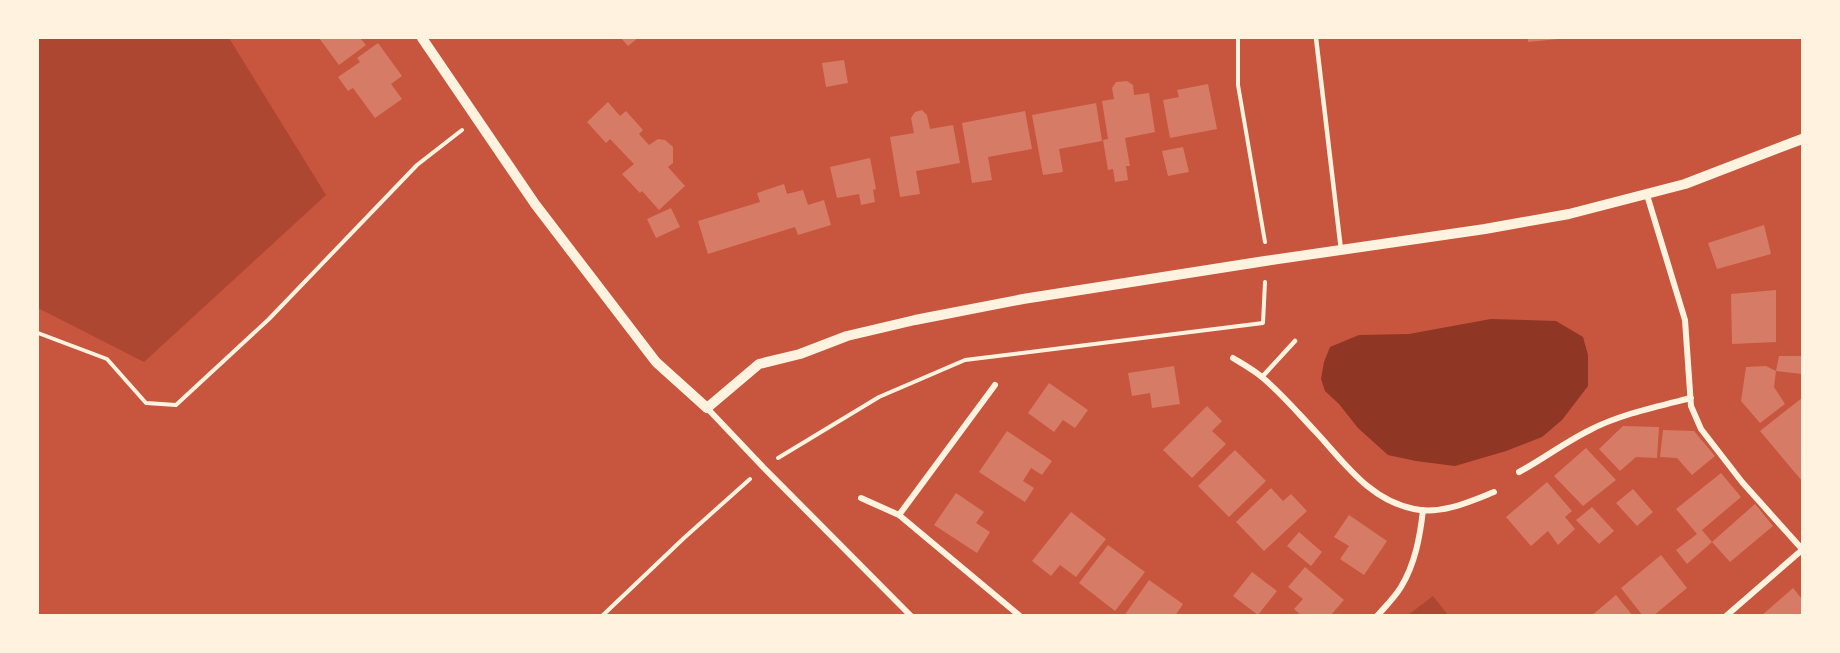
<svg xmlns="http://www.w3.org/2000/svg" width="1840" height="653" font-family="Rubik,sans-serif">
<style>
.green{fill:#ae4732}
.water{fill:#8f3625}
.building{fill:#d67c66}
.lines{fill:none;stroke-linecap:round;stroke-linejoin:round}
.path{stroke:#fff3e0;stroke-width:4}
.service{stroke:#fff3e0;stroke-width:4.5}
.minor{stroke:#fff3e0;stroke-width:6}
.tertiary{stroke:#fff3e0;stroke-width:10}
</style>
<rect width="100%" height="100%" fill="#c8553d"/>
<path class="green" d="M38 38H229L326 195 144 362 38 308Z
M1433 596 1448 615H1408Z"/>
<path class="water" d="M1491 319 1556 321 1583 337 1588 355V386L1562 420 1542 437 1506 451 1455 466 1416 461 1388 455 1358 428 1339 404 1325 391 1321 379 1324 362 1330 347 1359 335 1409 334Z"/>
<path class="building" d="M319 38H360L366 45 339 65Z
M621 38H638L628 46Z
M1528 38H1559V39L1528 42Z
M378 43 402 76 391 84 402 99 375 118 353 88 348 91 338 77 360 62 357 58Z
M844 60 848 83 826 87 822 63Z
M1127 81 1133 85 1134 95 1149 93 1155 132 1125 138 1130 166H1126L1128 180 1115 182 1113 169 1108 170 1103 140 1108 139 1102 101 1114 99 1112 88 1116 82Z
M1208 84 1217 129 1170 138 1163 100 1179 97 1177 90Z
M608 102 620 116 626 111 643 130 639 134 649 145 658 139 665 140 673 147V163L668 167 685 186 659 210 642 191 640 193 622 174 634 164 610 139 606 143 587 122Z
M1096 103 1102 141 1059 149 1063 172 1043 175 1032 115Z
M922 110 927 115 930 129 953 125 960 163 916 171 920 194 900 197 890 137 914 133 911 118 915 112Z
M1025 111 1032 149 988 157 992 180 972 183 962 123Z
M1183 147 1189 172 1168 176 1162 151Z
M870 158 876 189 873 190 875 202 861 205 859 194 837 198 830 167Z
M784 184 787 194 803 190 808 205 824 200 831 225 798 235 795 227 708 254 698 221 760 202 757 193Z
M671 208 680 227 656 238 647 219Z
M1764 225 1771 254 1717 269 1708 243Z
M1776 290V342L1732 344 1731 294Z
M1779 356H1802V374L1776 371 1774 387 1785 404 1760 423 1741 401 1746 367 1766 366 1776 371Z
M1174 366 1180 404 1152 408 1150 393 1132 396 1128 373Z
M1049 383 1088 410 1075 428 1063 420 1054 432 1028 413Z
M1802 398V481L1760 431Z
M1207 406 1222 421 1212 431 1226 444 1192 478 1163 450Z
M1623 426 1659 427 1657 458 1636 457 1620 471 1599 449Z
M1663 430 1694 431 1715 456 1692 475 1677 458 1660 457Z
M1007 431 1052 461 1042 475 1031 468 1023 481 1034 488 1025 502 979 472Z
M1586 448 1616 480 1583 506 1554 476Z
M1235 450 1266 481 1229 517 1198 486Z
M1721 473 1741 497 1702 530 1712 542 1687 564 1676 550 1697 534 1676 509Z
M1547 482 1572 511 1565 517 1575 529 1558 545 1548 531 1531 546 1506 517Z
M1271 488 1283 501 1291 494 1307 511 1264 551 1236 522Z
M1633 489 1653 512 1637 526 1616 503Z
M956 493 984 512 976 523 990 532 977 553 934 525Z
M1755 504 1773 526 1730 562 1712 542Z
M1592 507 1614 531 1599 544 1576 520Z
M1071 512 1106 539 1076 577 1060 565 1051 576 1032 561Z
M1349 515 1387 541 1364 575 1340 559 1349 546 1334 537Z
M1299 532 1322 552 1311 566 1287 546Z
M1108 545 1145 572 1115 611 1079 583Z
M1661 555 1687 588 1653 616H1643L1621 588Z
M1305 567 1344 600 1330 616H1302L1294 609 1303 599 1288 587Z
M1252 572 1277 591 1258 615 1233 596Z
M1149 580 1183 604 1175 616H1124Z
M1793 588 1802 599V616H1761Z
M1616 595 1633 616H1591Z"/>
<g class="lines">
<path class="path" d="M1238 38V85L1265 242
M38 333 107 359 146 403 176 405 269 319 417 165 462 130
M778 458 879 397 965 360 1263 323 1265 282
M602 616 684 538 750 479"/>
<path class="service" d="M1316 38 1341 250
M1262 377 1295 341"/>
<path class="minor" d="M1647 195 1685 320 1691 406 1701 429 1742 482 1802 549
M1233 358C1243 364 1254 370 1263 378 1282 394 1298 413 1315 431 1344 462 1369 500 1414 509 1441 515 1469 502 1494 492
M707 408 763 467 911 616
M1519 472C1543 459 1564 443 1588 431 1617 415 1659 406 1691 398
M861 498 899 515 1020 616
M899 515 995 385
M1377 616C1385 607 1395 597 1401 587 1415 564 1420 537 1423 510
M1726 616 1802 550"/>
<path class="tertiary" d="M422 38 535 204 656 362 707 408 759 364 800 354 847 336 915 320 1023 299 1265 261 1485 229 1569 214 1685 184 1802 139"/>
</g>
<rect width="1840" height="653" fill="none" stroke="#fff3e0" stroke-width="78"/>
</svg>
